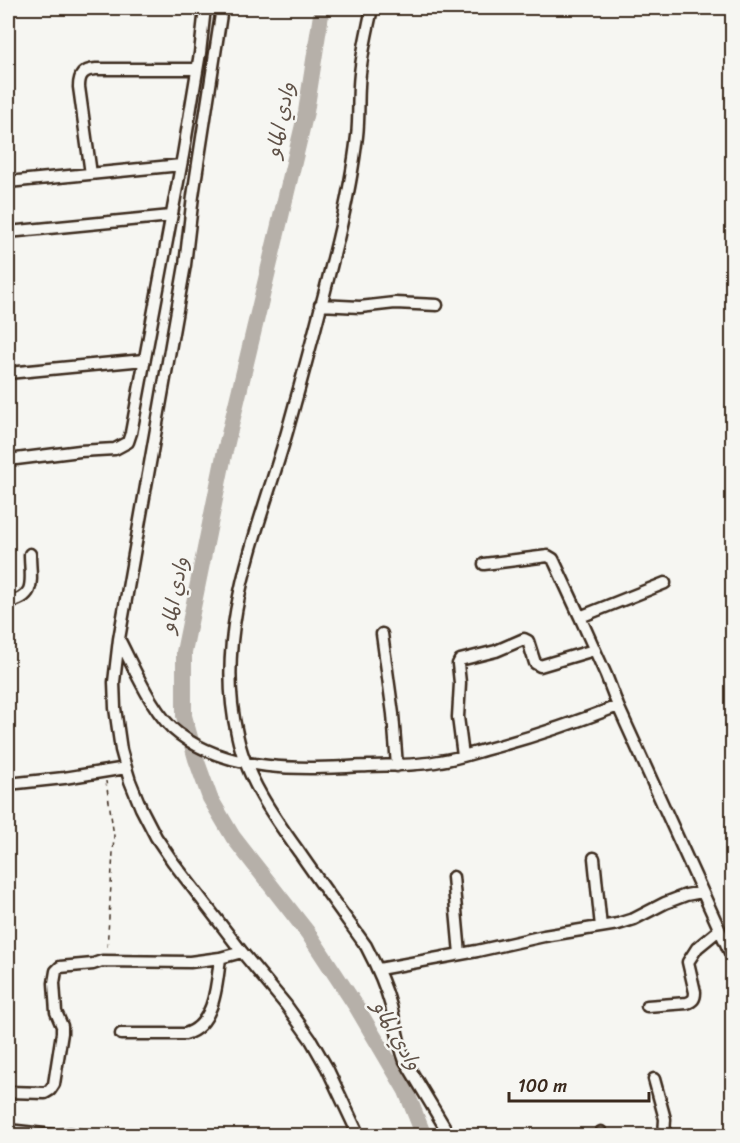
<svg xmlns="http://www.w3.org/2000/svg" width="740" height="1143" font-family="Sriracha,'Playpen Sans Arabic',sans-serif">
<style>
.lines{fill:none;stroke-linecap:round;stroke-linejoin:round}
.river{stroke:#b6b0a9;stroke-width:16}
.street-casing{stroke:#3b2a1e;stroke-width:15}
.path{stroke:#3b2a1e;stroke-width:1.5;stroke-dasharray:4.5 4.5;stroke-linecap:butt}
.street{stroke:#f6f6f2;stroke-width:10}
.labels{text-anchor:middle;stroke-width:5;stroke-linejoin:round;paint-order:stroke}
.water-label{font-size:20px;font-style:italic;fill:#605248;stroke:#f6f6f2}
</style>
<rect width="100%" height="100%" fill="#f6f6f2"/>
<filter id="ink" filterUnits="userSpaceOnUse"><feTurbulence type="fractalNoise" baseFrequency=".0167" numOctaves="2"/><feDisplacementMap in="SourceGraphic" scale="12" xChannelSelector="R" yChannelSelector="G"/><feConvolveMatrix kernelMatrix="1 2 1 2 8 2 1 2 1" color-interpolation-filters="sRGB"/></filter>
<g filter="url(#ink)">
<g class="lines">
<path class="river" d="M322 8 306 112 224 455 184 652V716L196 759 210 798 233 837 308 933 356 1006 406 1091 424 1136"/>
<defs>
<path id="street" d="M222 8 193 196 185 265 119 639 114 682 115 708 121 750 126 768 130 781 141 808 156 837 173 862 242 952 286 1005 311 1040 327 1068 359 1136
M372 8C367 33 360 60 359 86 358 103 359 120 357 136 353 171 346 205 338 239 322 304 305 368 287 432 259 530 213 630 237 734 246 778 273 816 299 852 321 884 343 914 366 946 376 965 385 984 391 1006 396 1025 398 1043 405 1061L450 1136
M91 174 79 87C79 75 83 70 96 69H197
M8 182 181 165
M8 232 171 216
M320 305 360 307 395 303 437 305
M8 373 144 360
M8 460 80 451 115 449 128 442 131 433 183 155 200 53 205 8
M484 564 548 556 553 559 555 563 580 617
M8 602C38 597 30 579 30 554
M382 634 393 714 397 766
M119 639C134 668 154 716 179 734 232 774 305 769 368 766 392 765 416 766 440 761 455 759 470 754 484 750 530 738 574 723 618 706L606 675 580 617 665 583
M618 706 732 957
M463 756 458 717 460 683 458 664 460 660 496 651 524 639 528 641 535 663 540 666 594 650
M8 784 64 778 126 768
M594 858 601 927
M453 877 460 954
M379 969 477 951 544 936 618 924 634 919 665 903 686 895 702 892
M647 1006 687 1003C693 1001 695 999 695 992L688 962 697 948 719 930
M121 1034H185C215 1026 217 983 220 958
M654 1079 665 1119 664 1136
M8 1092 45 1093 50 1090 54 1084 62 1033V1026L56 1012 54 983 56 971 60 967 93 964 102 961 190 962 220 958 242 952
M8 1130 62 1136
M601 1132 602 1136
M61 1135 70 1134 85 1136"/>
</defs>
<use href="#street" class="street-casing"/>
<path class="path" d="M106 781 114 836 107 950"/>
<use href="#street" class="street"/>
</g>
</g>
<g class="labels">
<g class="water-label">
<text transform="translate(280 120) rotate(-78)" y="7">وادي الماو</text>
<text transform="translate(174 595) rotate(-79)" y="7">وادي الماو</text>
<text transform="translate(397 1035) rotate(60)" y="7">وادي الماو</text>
</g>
</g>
<rect width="740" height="1143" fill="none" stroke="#f6f6f2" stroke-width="30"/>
<rect x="15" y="15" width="710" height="1113" fill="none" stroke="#3b2a1e" stroke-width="2" filter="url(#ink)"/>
<path d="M509 1092v9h140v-9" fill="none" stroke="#3b2a1e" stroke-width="3"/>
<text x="518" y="1092" font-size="18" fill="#3b2a1e" stroke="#f6f6f2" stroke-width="4.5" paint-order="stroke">100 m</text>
</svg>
